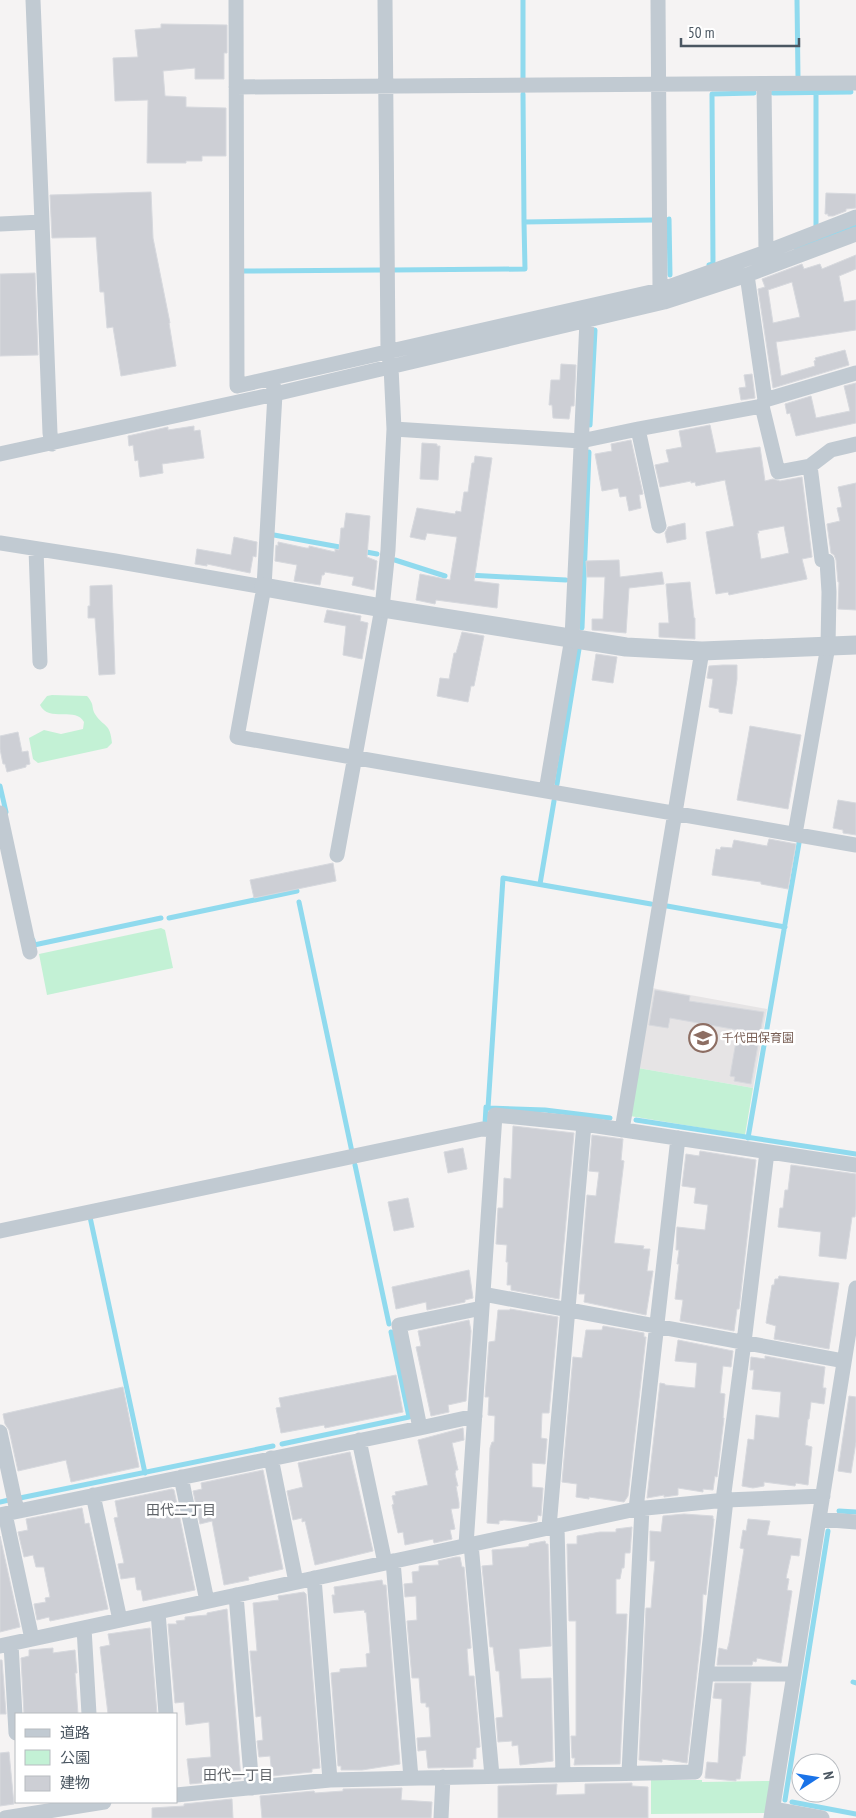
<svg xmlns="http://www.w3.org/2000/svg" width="856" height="1818" font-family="'PT Sans Narrow','Noto Sans JP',sans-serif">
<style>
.education{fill:#e6e4e5}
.green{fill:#c3f1d5}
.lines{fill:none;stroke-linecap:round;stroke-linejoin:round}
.stream{stroke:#90daee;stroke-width:5}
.building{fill:#cdcfd5;stroke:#d7d9de;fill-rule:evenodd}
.minor{stroke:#c1cad2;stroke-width:15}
.tertiary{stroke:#c1cad2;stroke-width:19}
.labels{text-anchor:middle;stroke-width:5;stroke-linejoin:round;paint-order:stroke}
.education-label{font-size:12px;fill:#785e54;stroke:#fff;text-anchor:start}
.neighbourhood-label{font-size:14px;fill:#5f6368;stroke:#fff}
</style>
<rect width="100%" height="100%" fill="#f5f3f3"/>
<path class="education" d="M652 988 767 1009 753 1088 638 1068Z"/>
<path class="green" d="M52 695 87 696C95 705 91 707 95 714 104 728 110 722 112 743L107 748 38 763 33 759 29 738 44 730 61 734 83 729 84 722C75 706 49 723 40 705L47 696Z
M161 928 165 930 173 968 47 995 39 954Z
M638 1068 753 1088 745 1135 630 1116Z
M651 1780H702V1782L770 1781 765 1813 651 1814Z"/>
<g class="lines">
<path class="stream" d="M523 0V79
M797 0 798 77
M773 93 851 92
M816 93V227
M523 94 524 222 653 220
M669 219 670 275
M796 248 856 226
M709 265 713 264 712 94 754 93
M393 270 525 269 524 222
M244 271 380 270
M590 425 595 330
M274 535 345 548
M361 551 377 554
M395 560 445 576
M468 575 566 580
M582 628 589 452
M557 784 579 649
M0 786 6 812
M540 884 554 801
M299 902 352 1152
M667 906 785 927
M169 918 297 891
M33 940 34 945 161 918
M488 1108 545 1110 610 1118
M636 1120 856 1154
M481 1125 485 1124 486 1107 488 1108 503 878 651 904
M748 1138 799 843
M355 1165 389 1324
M90 1217 145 1473
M282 1444 409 1417 391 1332
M20 1498 273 1446
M0 1502 9 1500
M839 1511 856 1512
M853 1682 856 1683
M785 1800 828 1531
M792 1802 856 1814"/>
</g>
<path class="building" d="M161 24 227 25V53H224V79H195V68L163 71 165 96 186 97V107L226 108V156H202V161H186V163H147L148 100 115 101 113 58 138 57 135 30 161 28Z
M151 192 153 238 170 323H169L176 366 121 376 113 327 107 328 104 292H100L96 237 52 238 50 195Z
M826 193 856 194V208L846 209V211L833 216H828V214H825Z
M856 255V269L839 276 844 302 856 300V330L776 342 781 376 815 366 814 361 816 360 815 358 845 350 849 365 773 388 758 289 765 287 762 279 802 264 804 269 820 264 822 269ZM792 282 800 317 773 323 768 290Z
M35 273 38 355 0 356V274Z
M561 364 576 365 574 406H571L569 419 553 418 552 405H549L551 380H560Z
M752 374 755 398 741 400 739 388 746 387 744 375Z
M856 383V423L796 436 790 413 787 414 785 404 811 396 816 418 850 411 844 386Z
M710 425 716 453 760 447 765 481 773 479 780 481 802 477 812 557 802 559 807 579 729 595 728 592 716 594 706 532 734 526 725 480 696 486 695 482 691 483V481L660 487 655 465 669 462 666 450 682 447 679 431ZM784 526 789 553 761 559 757 533H759L758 531Z
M194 426V431L200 430 204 458 162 464 163 473 140 477 138 460 135 461 133 445 129 446 128 436 168 427V430Z
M631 440 643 494 639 495 641 508 629 511 626 496 620 497 618 488 602 491 595 454 612 451 611 444Z
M422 443 437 444V446H440L438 480 420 479Z
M475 456 492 458 474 581 499 584 497 608 436 600 435 604 416 600 420 574 450 580 457 537 427 533 425 540 410 537 417 508 455 514 456 511 461 512 464 492H468L472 463H474Z
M856 483V610L838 609 839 582H838L836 560 834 555 831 553 827 524 840 521 837 508 842 507 838 487Z
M346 513 370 516 367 557 377 561 374 590 352 585 354 577 325 572 324 575H322L320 585 294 581 297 565 275 561 276 545 278 546V542L306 548H309V546L335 552V549L339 550 341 528H344Z
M685 523 686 539 667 543 665 533 668 527Z
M234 537 257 542 256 557 253 556 250 573 207 564V566L195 564 197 549 231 555Z
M619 560 620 577 662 572 664 584 629 588 626 633 592 630V619H603L605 577H587L586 561Z
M690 582 694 618H695V639L659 637V623H669L666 584Z
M112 585 115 674 99 675 95 618H88V606H90V586Z
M327 610 361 616 360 621 368 623 362 659 343 655 346 626 324 622Z
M462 632 484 636 474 686H471L468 702 437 696 440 678 449 679 454 653H456Z
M596 654 617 657 613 683 592 680Z
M723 665H737V679L732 714 719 712V709L709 707 713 679 707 678 709 666Z
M750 726 801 735 788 809 737 800Z
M18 732 22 752 28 751 30 764 26 765V767L7 772 5 764H3L0 749V736Z
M838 800 856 803V835L843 833V830L833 828Z
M769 839 796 844 788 889 761 884V882L712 875 716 849 720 850 721 847 732 848 734 840 767 846Z
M333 863 336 881 254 898 250 880Z
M655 990 690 996 689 1001 764 1012 751 1084 734 1081 735 1077 730 1076 738 1030 670 1018 668 1028 649 1025Z
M513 1126 574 1133 559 1299 511 1290V1285H507L508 1262H506L507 1245 496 1244 498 1208H503L504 1178 511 1179Z
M592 1135 623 1139 621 1160 624 1161 614 1243 644 1246 643 1249H650L647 1271H653L646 1315 584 1302 585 1294H579L587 1195 596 1196 599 1172 589 1171Z
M463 1148 467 1169 448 1173 444 1152Z
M700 1151 756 1160 739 1309H737L734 1331 680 1321 683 1300 675 1299 679 1264H677L679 1250H676L677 1227 705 1230 708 1205 694 1203 696 1188 682 1186 686 1154 699 1156Z
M791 1165 856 1174V1209L855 1217H852L846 1259 819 1256 821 1232 778 1227 780 1208H783L785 1190H788Z
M408 1198 414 1227 394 1231 388 1202Z
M469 1270 473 1298 465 1300V1302L427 1310 426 1302 396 1309 392 1287Z
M779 1276 839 1283 829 1349 774 1339 776 1326 766 1323 767 1316 772 1285H774L775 1279H778Z
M510 1309 558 1317 549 1413H542L541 1438 547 1439 545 1464 532 1463V1487L543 1488 541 1516 538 1515 537 1521 531 1522 504 1520 499 1521V1524L487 1523 490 1448 492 1442H494L495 1416 488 1415 489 1397H485L489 1342 495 1341 498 1310H510Z
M469 1320 471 1331 466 1401 448 1405 449 1412 431 1416 416 1347 421 1346 418 1331Z
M603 1326 644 1333V1337H646L628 1496 624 1502 589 1497V1499L576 1497 577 1484 562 1482 573 1357 582 1358 586 1330H602Z
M678 1340 733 1351 731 1367 723 1366 720 1393 725 1394 723 1418H724L717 1477 715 1476 713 1490 703 1489V1492L678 1488V1495L664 1497V1495L647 1498 660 1383 665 1384V1385L695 1388 697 1363 675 1361Z
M765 1356 825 1367 823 1384V1388H826L824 1404 811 1402 809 1419H808L805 1445 812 1447 808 1485 796 1483 795 1486 764 1482V1486L753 1488 742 1486 748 1439 754 1440 756 1415 779 1418 781 1392 752 1389 754 1370H750L751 1357 765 1359Z
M396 1375 403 1412 325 1428 324 1425 281 1433 276 1408 281 1407 279 1398Z
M123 1387 139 1467 71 1482 66 1460 18 1471 9 1430 5 1424 3 1414Z
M849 1396 856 1397V1442L851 1473 838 1471Z
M463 1428 464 1440 452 1443 458 1470H456L455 1474 458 1486H456L459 1503V1508L451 1509 455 1529 450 1530 452 1539 434 1543 433 1539 405 1545 403 1532 398 1533 392 1505 394 1504 392 1496 396 1495 395 1492 428 1485 418 1440Z
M350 1452 373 1551 315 1565 305 1521 302 1522V1518L293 1520 287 1491 303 1487 298 1463Z
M263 1470 283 1569 248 1577 249 1580 224 1585 212 1521 200 1524 193 1491 202 1489 201 1483Z
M172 1489 174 1490 195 1590 143 1601 141 1590H137L135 1577 121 1579 118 1564 124 1563 114 1518 118 1517 115 1501Z
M82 1508 85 1524 89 1523 108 1609 50 1621 49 1617 37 1620 34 1604 46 1602 45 1598 50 1597 44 1567H36L33 1555 24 1557 18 1532 28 1530 26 1519Z
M684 1514 713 1516V1519H714L706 1595 703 1594 701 1636 687 1763 662 1759V1762L639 1760 646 1608H651L655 1561H650V1531L661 1532 663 1516Z
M748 1519 770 1521 767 1535 801 1539 799 1556 791 1555 786 1578 789 1579 787 1590 792 1591 781 1663 757 1658 756 1662 753 1661 752 1665H717L719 1648 727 1650 729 1643 744 1549 740 1548 743 1530 746 1531Z
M632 1527 630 1553H625L624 1568H622L620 1579H616V1614H627L620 1764 574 1765 575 1758H572L571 1736H576V1621H569L567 1544H577V1536L600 1532H616V1529Z
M0 1536 20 1627 0 1632Z
M545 1541 546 1544H548L551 1646 519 1649 521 1679 551 1678 553 1761 520 1765 518 1745 512 1746V1741L498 1742 496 1718 503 1717 499 1671H496L493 1647H490L482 1566 493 1565 492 1550 526 1547 529 1546V1544Z
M456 1557H460L462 1567H464L471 1648 467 1649 469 1676H474L480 1747 476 1748V1759H473V1767L428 1768 426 1750 418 1751 417 1738 431 1737 429 1707H426V1703H421L419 1678H412L407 1621 417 1620 416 1596 405 1597 404 1584 413 1583 412 1572 419 1571V1566L439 1565 438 1561Z
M382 1580 383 1585H386L400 1764 362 1770H341V1766H338L331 1673 340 1672V1669L367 1667 366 1654 370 1653 366 1612 365 1613 364 1610 334 1613 332 1595H335L334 1587Z
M304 1592 306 1594 320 1768 312 1769V1772L272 1776 270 1756 259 1757 257 1741 263 1740 261 1716 256 1717 250 1651H257L253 1603 279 1600 278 1596Z
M227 1609 241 1779 190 1784 187 1759 211 1757 209 1722 186 1725 184 1702 175 1703 168 1624H177L176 1621 185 1620V1617L207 1615V1613Z
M150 1628 157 1714H108L100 1647 110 1645 108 1634Z
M53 1648V1653L75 1650 77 1673H75L78 1714H24L21 1658 29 1656V1650Z
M0 1660H2L6 1714H0Z
M715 1683H751L745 1756H743L740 1779H736V1781L705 1778 707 1762 718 1763 722 1699 713 1698Z
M9 1752 14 1804 0 1806V1753Z
M632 1783V1786L648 1787V1818H498V1786L557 1784 556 1795 585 1794V1784Z
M402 1788 401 1800 432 1802 431 1818H262L260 1796 314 1791 315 1793 343 1791V1789Z
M232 1799 233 1818H152V1808L184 1806V1804Z"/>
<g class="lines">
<path class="minor" d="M33 0 42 222
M236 0 237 386 660 290 766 252 856 217
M658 0 660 290
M764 84 766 252
M236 87 856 83
M0 224 42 222 50 433 52 444
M747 275 765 400
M272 379 275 394 264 587 237 737 856 845
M762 406 778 472 810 466 822 560 827 561 829 592 828 646 795 834
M394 429 581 441 638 429 762 406 765 400 856 373
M638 429 659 526
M0 454 275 394 664 302 747 275 856 234
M810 466 831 450 856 444
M0 543 115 561 264 587
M36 549 40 662
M546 791 572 638 587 321 585 313
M0 813 30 952
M337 855 382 608 388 550 394 429 391 367 388 352 385 0
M622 1130 702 651
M0 1231 482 1129 494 1130
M483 1294 844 1361
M420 1428 475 1416
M0 1432 17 1511
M359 1440 385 1563
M271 1458 296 1582
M181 1477 207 1601
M93 1495 120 1620
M723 1500 744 1342 767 1152
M636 1509 678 1138
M5 1514 32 1639
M0 1515 420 1428 399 1325 482 1308
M819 1519 856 1522
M557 1526 563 1775
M549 1527 584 1124
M471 1544 492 1776
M466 1545 495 1115 584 1124 856 1165
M393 1561 411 1778
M314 1578 330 1780
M236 1595 252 1788
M158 1612 166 1714
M84 1628 89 1714
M11 1644 16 1733
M0 1646 636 1509 726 1500 823 1496
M706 1674H794
M629 1773 642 1508
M176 1795 330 1780 695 1772 726 1500
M773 1809 822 1818
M5 1818 104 1802
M441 1818 443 1777
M771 1818 856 1288"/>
<path class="tertiary" d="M264 587 382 608 626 647 702 651 856 645"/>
</g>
<defs>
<symbol id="school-ring" viewBox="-11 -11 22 22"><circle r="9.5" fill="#fff" stroke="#8d6e63" stroke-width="1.5"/><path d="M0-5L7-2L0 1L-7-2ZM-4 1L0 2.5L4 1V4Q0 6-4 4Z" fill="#8d6e63"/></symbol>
</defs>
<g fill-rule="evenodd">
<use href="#school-ring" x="687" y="1022" width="32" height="32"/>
</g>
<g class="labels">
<g class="education-label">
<text x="722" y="1042">千代田保育園</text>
</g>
<g class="neighbourhood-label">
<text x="181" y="1515">田代二丁目</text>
<text x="238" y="1780">田代一丁目</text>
</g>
</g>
<rect x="15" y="1713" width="162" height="90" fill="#ffffff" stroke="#b7bbc0"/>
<rect x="25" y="1729" width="25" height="8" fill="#c1cad2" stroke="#b7bbc0"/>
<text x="60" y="1738" font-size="15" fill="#4a5661">道路</text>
<rect x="25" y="1750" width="25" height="15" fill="#c3f1d5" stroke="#b7bbc0"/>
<text x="60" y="1763" font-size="15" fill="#4a5661">公園</text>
<rect x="25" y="1776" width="25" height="15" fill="#cdcfd5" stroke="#b7bbc0"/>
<text x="60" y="1788" font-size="15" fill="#4a5661">建物</text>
<g transform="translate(816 1778) rotate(78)"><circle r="24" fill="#ffffff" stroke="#b7bbc0"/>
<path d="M0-4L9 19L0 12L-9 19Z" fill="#1a73e8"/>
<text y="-8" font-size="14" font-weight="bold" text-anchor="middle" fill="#4a5661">N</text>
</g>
<path d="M681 38v8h118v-8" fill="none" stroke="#4a5661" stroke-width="2.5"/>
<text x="688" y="38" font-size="15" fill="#4a5661" stroke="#ffffff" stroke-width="4" paint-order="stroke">50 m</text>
</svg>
